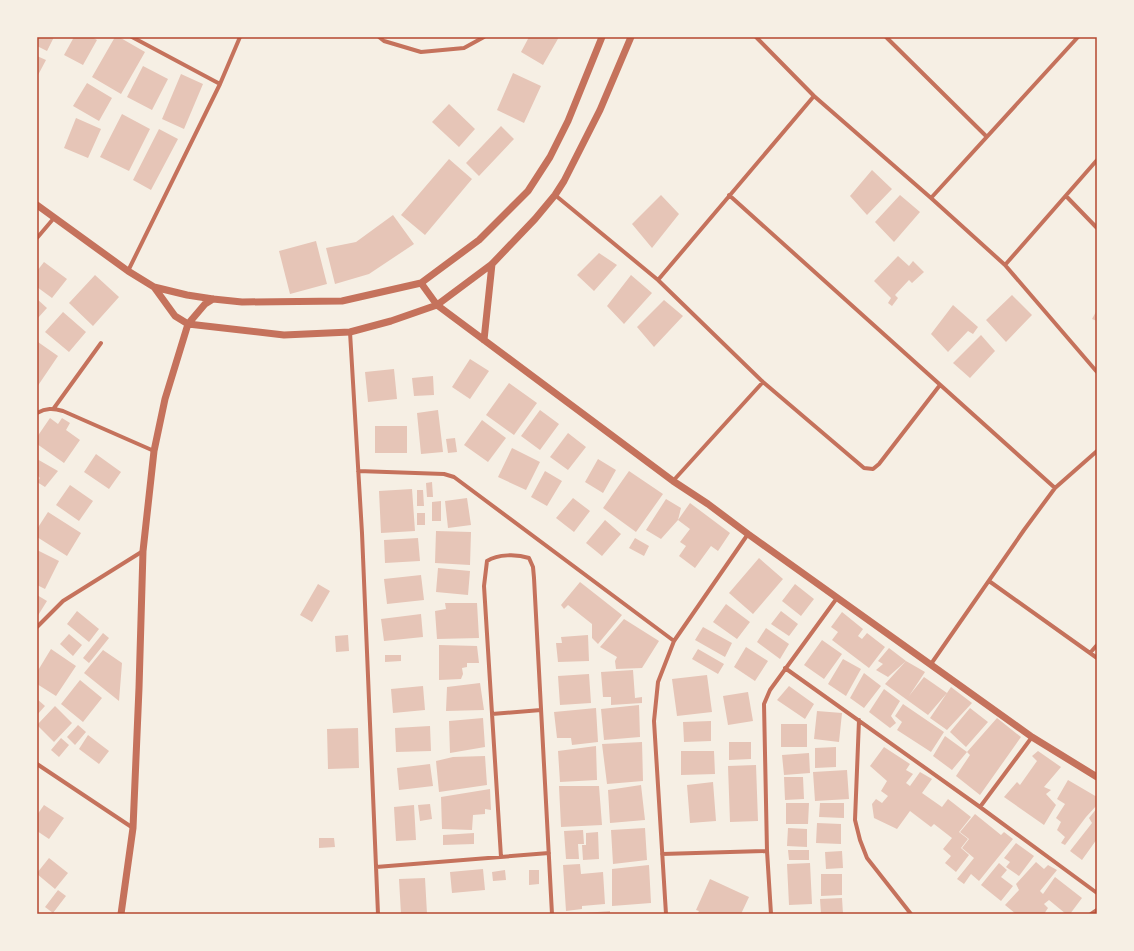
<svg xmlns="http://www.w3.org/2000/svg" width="1134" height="951" font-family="Manrope,sans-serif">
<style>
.building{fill:#e6c5b7}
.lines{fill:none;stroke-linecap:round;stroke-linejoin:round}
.minor{stroke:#c5725c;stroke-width:4}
.tertiary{stroke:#c5725c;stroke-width:7}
.neatline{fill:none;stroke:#b5482f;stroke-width:1.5}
</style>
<rect width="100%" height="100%" fill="#f6efe4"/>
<path class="building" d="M37 37H54L47 51 37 46Z
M74 37H92L97 40 83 65 64 55Z
M115 37H119L145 52 121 94 92 77Z
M529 37H559L543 65 521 52Z
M37 56 46 60 37 77Z
M143 66 168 79 152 110 127 97Z
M513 73 541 86 524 123 497 110Z
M181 74 203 84 184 129 162 119Z
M87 83 112 98 99 121 73 106Z
M449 104 475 129 459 147 432 122Z
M122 114 150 129 129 171 100 157Z
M76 118 101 129 88 158 64 148Z
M501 126 514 139 479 176 466 163Z
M159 129 178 139 151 190 133 180Z
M449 159 472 179 425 235 401 215Z
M872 170 892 189 867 215 850 196Z
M661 195 679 214 652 248 632 224Z
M900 195 920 212 894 242 875 222Z
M393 215 414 244 369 274 335 284 326 248 356 242Z
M316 241 327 284 290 294 279 251Z
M599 253 617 265 594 291 577 275Z
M898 256 909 266 913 261 924 272 912 283 909 280 895 295 898 298 892 306 888 303 891 298 874 281Z
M44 262 67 279 52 298 37 287V271Z
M95 275 119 297 93 326 69 303Z
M631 275 652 293 624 324 607 306Z
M1012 295 1032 315 1006 342 986 320Z
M37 299 47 308 37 319Z
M664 300 683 316 654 347 637 327Z
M953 305 978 327 973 334 968 331 948 352 931 334Z
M1097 310V321L1092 319Z
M63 312 86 332 69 352 45 332Z
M981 335 995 351 970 378 953 363Z
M38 342 58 356 37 387V343Z
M470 359 489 371 470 399 452 387Z
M394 369 397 399 368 402 365 372Z
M433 376 434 395 414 396 412 378Z
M509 383 537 403 514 435 486 415Z
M438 410 443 452 421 454 417 413Z
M540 410 559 424 540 450 521 436Z
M50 418 58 424 62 418 70 423 66 430 80 440 64 463 37 444V437Z
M482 420 506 438 488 462 464 445Z
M375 426H407V453H375Z
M568 433 586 447 568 470 550 457Z
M455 438 457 452 448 453 446 439Z
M512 448 540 462 526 490 498 477Z
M96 454 121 472 109 489 84 472Z
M37 459 58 471 45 487 37 482 40 478 37 475Z
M598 459 616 470 603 493 585 482Z
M545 471 562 481 547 506 531 497Z
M629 471 663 494 636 532 603 508Z
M432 482 433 497H427L426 483Z
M70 485 93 501 79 521 56 505Z
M412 489 415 531 381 533 379 491Z
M417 490H423L424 506H417Z
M467 498 471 525 448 528 445 501Z
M573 498 590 511 574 532 556 518Z
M666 499 681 508 678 520 661 539 646 530Z
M441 501V521H432V502Z
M690 503 730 533 718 551 711 546 695 568 679 556 686 546 680 542 690 529 678 520Z
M48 512 81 533 67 556 37 537V529Z
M417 513H425V525H417Z
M605 520 621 534 602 556 586 543Z
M436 531 471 532 470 565 435 563Z
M418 538 420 561 385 563 384 540Z
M635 538 649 546 644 556 629 548Z
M37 550 59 561 45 589 37 585Z
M759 558 783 579 753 614 729 593Z
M438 568 470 571 468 595 436 592Z
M421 575 424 600 387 604 384 579Z
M580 582 622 615 598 644 592 638V624L568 605 564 609 561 605Z
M318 584 330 591 312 622 300 615Z
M795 584 814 599 801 616 782 601Z
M37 595 47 601 37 617Z
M445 603H477L479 638 437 639 435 611 446 609Z
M726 604 750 622 737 639 713 622Z
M77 611 99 629 89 642 67 624Z
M781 611 798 624 789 636 771 624Z
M842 612 863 629 858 636 862 639 867 633 885 647 869 668 832 640 838 632 831 627Z
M421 614 423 637 384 641 381 619Z
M624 619 659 641 642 668 616 669 615 661 617 657 600 647Z
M703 627 732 643 725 657 695 640Z
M766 628 789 644 780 659 757 642Z
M103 633 109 638 89 663 83 658Z
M69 634 82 645 73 656 60 644Z
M348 635 349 651 336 652 335 636Z
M588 635 589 661 558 662 556 643H562L561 637Z
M822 640 842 654 824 679 804 665Z
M439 645 477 646 479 663H467V667L462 668 463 674 461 679 439 680Z
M746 647 768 661 755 681 734 667Z
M889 648 906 661 925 672 909 696 924 677 947 693 951 687 972 703 947 730 930 718 947 693 928 715 885 684 906 661 888 677 876 670 883 664 878 661Z
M51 649 76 666 56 696 37 684V672Z
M698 649 724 664 718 674 692 659Z
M103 650 122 663 119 701 84 673Z
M385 655H401V661L385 662Z
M843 659 861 669 846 696 828 684Z
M633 670 635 698 642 697V703L611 705V697H603L601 672Z
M864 673 881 686 864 708 850 698Z
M589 674 591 703 560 705 558 676Z
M707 675 712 712 677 716 672 679Z
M80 680 102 698 83 722 61 704Z
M480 683 484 710 446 711 447 687Z
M423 686 425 710 393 713 391 689Z
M789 686 814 704 805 719 777 700Z
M884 689 900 701 891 716 896 723 890 728 869 712Z
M748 692 753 721 728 725 723 696Z
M37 699 45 706 37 715Z
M903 704 944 732 931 752 897 730 902 722 895 716Z
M639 705 640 737 604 740 601 709Z
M55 706 72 723 54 742 37 725Z
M596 708 598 742 572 745 571 738H557L554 712Z
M970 708 988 722 966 747 950 732Z
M817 711 842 713 839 742 814 739Z
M483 718 485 747 450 753 449 721Z
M997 718 1021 737 980 795 956 776 970 755 967 752Z
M711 721V741L684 742 683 722Z
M781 724H807V747H781Z
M78 725 86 732 75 745 67 737Z
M430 726 431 751 396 752 395 728Z
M358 728 359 768 328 769 327 729Z
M88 735 109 751 99 764 79 749Z
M945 736 967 752 952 770 933 756Z
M61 738 69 745 59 757 51 750Z
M642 742 643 781 607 784 602 744Z
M729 742H751V759L729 760Z
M596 746 597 780 560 782 558 751Z
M836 747V767L815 768V748Z
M884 747 910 764 906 770 913 774 906 783 910 786 920 772 932 779 922 793 942 807 948 799 971 817 959 832 968 839 961 848 969 855 956 872 945 863 951 856 943 849 952 838 934 824 931 827 910 811 897 829 874 818 872 804 876 799 882 803 888 796 881 791 887 781 870 766Z
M681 751H714L715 774 681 775Z
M1038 751 1061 767 1044 787 1051 790 1046 794 1056 805 1044 825 1004 797 1017 782 1020 785 1037 761 1032 756Z
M809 753 810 773 784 775 782 755Z
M485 756 487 785 439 792 436 761 453 757Z
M430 764 433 786 399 790 397 768Z
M756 765 758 821 730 822 728 766Z
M847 770 849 799 815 801 813 772Z
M784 777H803L804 799 785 800Z
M1068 780 1097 797V805L1086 817 1065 845 1061 843 1065 837 1057 830 1061 822 1056 818 1065 804 1057 799Z
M713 782 716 821 690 823 687 785Z
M641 785 645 820 610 823 608 790Z
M559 786H599L602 825 561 827Z
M490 789 491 810 485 809V814L473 815 472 830 442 829 441 797Z
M786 803H809L808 824H786Z
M820 803H844V818L819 817Z
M430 804 432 819 420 821 418 805Z
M44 805 64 818 49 839 37 831V815Z
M414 805 416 840 396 841 394 807Z
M1097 808V839L1082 860 1070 851 1092 823 1089 818Z
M975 814 1001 835 1004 832 1013 839 979 881 971 874 964 884 957 879 974 858 962 848 969 839 960 832Z
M817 823 841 824V844L816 843Z
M645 828 647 860 613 864 611 830Z
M788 828 807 829V847L787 846Z
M583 830 584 844H578L579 859H566L564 831Z
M598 832 599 859 583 860 582 845H586V833Z
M474 833V844L443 845V835Z
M319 838H334L335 847 319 848Z
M1016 843 1034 856 1019 876 1006 867 1010 862 1004 858Z
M788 850H809V860H789Z
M842 851 843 868 826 869 825 852Z
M49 858 68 873 55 889 37 874V873Z
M1036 862 1044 869 1048 865 1057 870 1040 891 1043 894 1055 877 1082 898 1070 914H1066L1049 900 1044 904 1048 908 1044 914H1016L1005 905 1019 890 1016 884Z
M810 863 812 904 789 905 787 864Z
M999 863 1007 870 1001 877 1013 886 1001 901 981 885Z
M580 864 581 874 603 872 605 904 582 906V909L566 911 563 865Z
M649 865 651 903 612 906V869Z
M483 869 485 890 452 893 450 872Z
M505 870 506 880 493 881 492 872Z
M529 870H539V884L529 885Z
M821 874H842V895L821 896Z
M425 878 427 914H401L399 879Z
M710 879 749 897 741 914H697L699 911 696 910Z
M58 890 66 896 53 913 45 907Z
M842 898 843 914H821L820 899Z
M610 911V914H585V913Z"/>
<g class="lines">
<path class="minor" d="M132 37 220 84
M379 37 384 41 421 52 464 48 484 37
M756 37 814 96 931 198 1005 265
M886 37 986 136
M814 96 658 280 763 382 864 468 873 469 879 464 940 385
M1097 160 1005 265 1097 372
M555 195 658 280
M729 195 1055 488
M1066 196 1097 228
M931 198 1078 37
M37 238 54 218
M128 271 220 84 240 37
M350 332 362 533 378 914
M54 408 101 343
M37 413C46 408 53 408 63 411L154 451
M358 471 444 474 454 477 674 641
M673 481 763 382
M989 581 1090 653 1097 645
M37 627 63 601 143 551
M1090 653 1097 658
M931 664 1024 530 1055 488 1097 451
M785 668 980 807 1097 893
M492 714 541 710
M859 720 855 820 860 840 867 858 911 914
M37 764 133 828
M980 807 1032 737
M662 854 767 851
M501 857 484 586 487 561C498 554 517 554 529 558L533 567 534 578 552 914
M376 867 549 853
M666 914 654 721 658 682 674 641 748 534
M771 914 767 851 764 704 770 690 837 598
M1091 914 1097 910"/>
<path class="tertiary" d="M37 205 128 271 154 287 187 295 213 299 242 302 342 301 421 283 479 240 528 191 550 157 568 121 602 37
M421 283 437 305 673 481 708 504 748 534 1032 737 1097 777
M154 287 175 316 188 324 284 335 350 332 391 321 437 305 492 264 535 219 555 195 564 181 600 110 631 37
M484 340 492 264
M121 914 133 828 139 688 143 551 154 451 165 399 188 324 205 304 213 299"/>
</g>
<rect width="1134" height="951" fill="none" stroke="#f6efe4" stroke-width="76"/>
<rect x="38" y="38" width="1058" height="875" class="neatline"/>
</svg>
